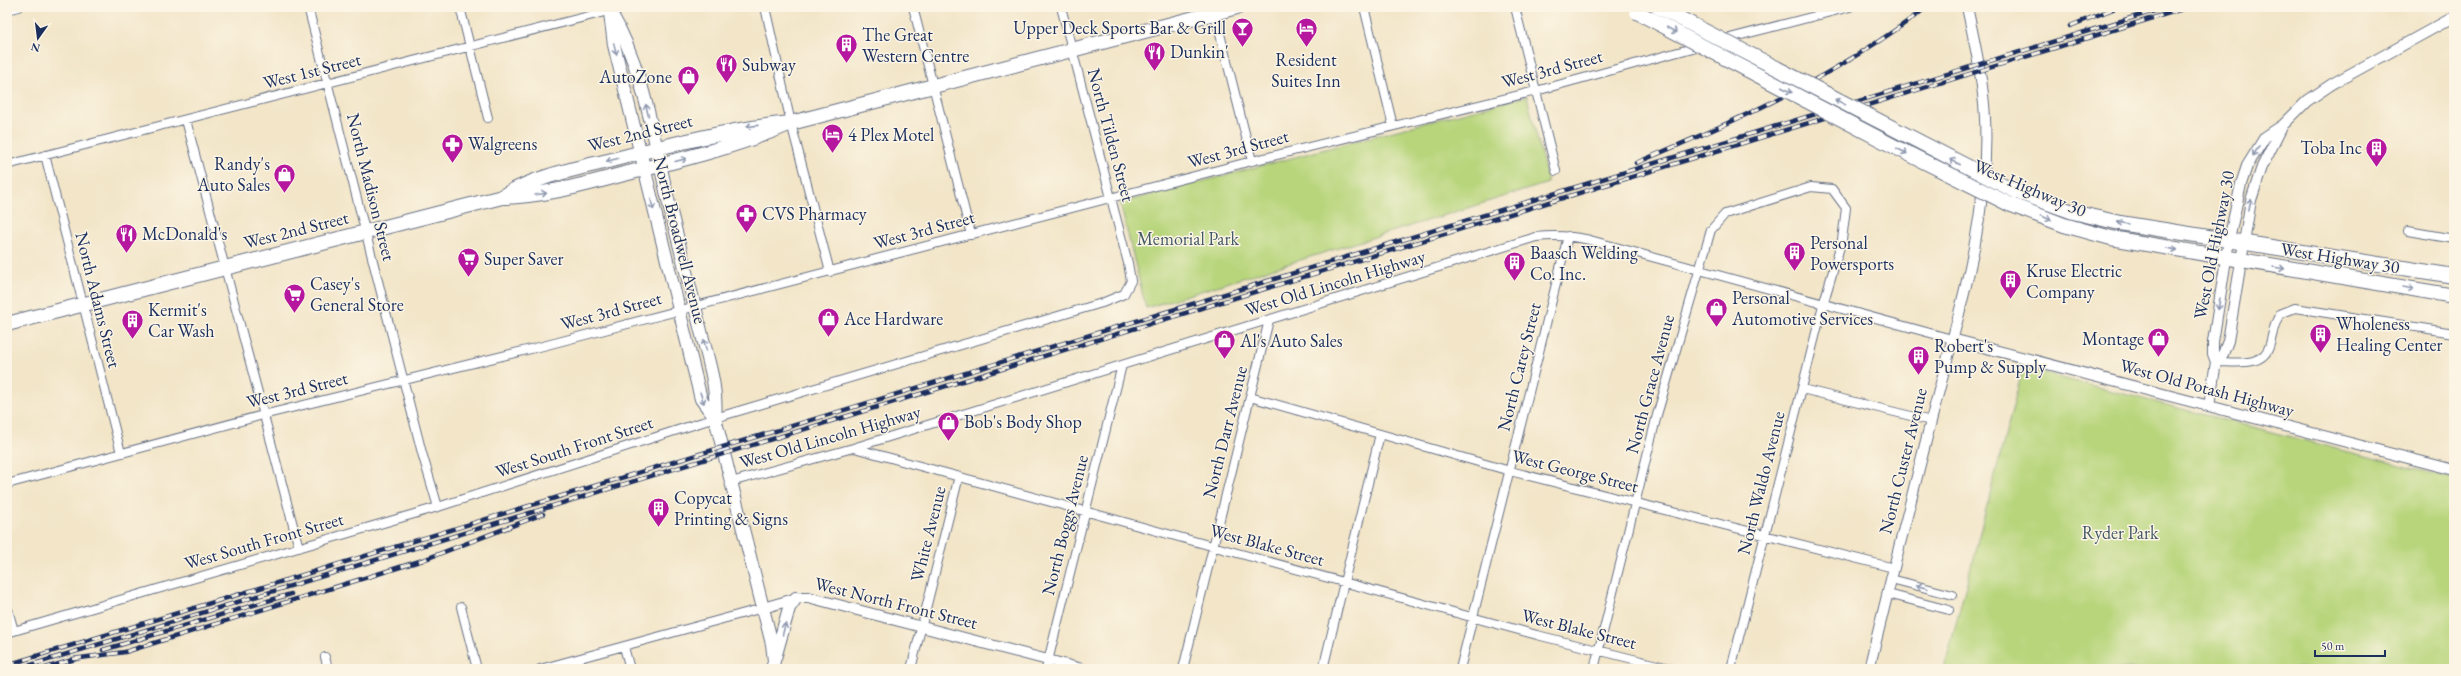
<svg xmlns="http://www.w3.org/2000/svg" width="2461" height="676" font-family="'EB Garamond',serif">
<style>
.green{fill:#b8d57c;stroke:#6a826d}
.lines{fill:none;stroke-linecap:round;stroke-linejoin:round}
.minor-casing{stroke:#666f83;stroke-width:10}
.tertiary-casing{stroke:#666f83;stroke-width:12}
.secondary-casing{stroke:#666f83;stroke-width:14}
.trunk-casing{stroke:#666f83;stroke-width:16}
.minor{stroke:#fff;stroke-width:8}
.tertiary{stroke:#fff;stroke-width:10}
.secondary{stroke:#fff;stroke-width:12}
.trunk{stroke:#fff;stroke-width:14}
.rail-casing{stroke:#1b2f5e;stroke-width:4.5}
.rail{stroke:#fcf5e5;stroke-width:3;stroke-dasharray:9;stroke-linecap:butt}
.trunk-bridge-casing{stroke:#666f83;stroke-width:16;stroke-linecap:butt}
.trunk-bridge{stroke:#fff;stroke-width:14}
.oneway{stroke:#8d97ae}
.labels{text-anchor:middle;stroke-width:3;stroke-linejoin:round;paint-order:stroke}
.poi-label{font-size:18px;fill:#1b2f5e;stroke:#fcf5e5;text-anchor:start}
.street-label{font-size:18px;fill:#1b2f5e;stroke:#fcf5e5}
.park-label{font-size:18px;fill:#425866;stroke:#fcf5e5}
</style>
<rect width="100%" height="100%" fill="#fcf5e5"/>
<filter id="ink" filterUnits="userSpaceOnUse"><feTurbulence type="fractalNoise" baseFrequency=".025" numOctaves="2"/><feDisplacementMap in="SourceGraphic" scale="8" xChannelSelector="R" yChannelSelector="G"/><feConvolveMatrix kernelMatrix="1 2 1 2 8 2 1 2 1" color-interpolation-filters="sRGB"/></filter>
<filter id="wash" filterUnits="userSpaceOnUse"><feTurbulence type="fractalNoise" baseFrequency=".012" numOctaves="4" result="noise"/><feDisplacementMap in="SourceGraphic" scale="16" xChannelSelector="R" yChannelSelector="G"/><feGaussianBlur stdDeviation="0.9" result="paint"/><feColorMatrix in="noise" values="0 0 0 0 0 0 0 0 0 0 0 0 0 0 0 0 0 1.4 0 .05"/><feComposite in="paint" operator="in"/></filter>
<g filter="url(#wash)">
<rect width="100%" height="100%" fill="#f2e5c8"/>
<path class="green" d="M1527 96 1548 183 1146 308 1120 203Z
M2023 368 2454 479V669H1944Z"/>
</g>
<g filter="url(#ink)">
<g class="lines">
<defs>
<path id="minor" d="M308 7 422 453 438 507
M460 7 488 118
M765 7 791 123 830 272
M913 7 971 235
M1364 7 1393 126
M1515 7 1556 171
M7 10 19 7
M1214 10 1252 161
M1722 40 1850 7
M186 120 299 548
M45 155 121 453
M7 165 624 7
M2408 231 2454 239
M2216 362C2236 362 2264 368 2270 344 2273 333 2274 323 2280 314L2295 308 2454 333
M1802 389 1931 421
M1250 397 1510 471 1894 568
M854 448 1537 635 1673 669
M731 482 853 448 1536 237C1555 235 1572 236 1590 240L1952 339
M7 484 263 415 543 346 1252 161 1536 91 1700 46
M1891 579 1953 595
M1888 594 1949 610
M7 606 14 631
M461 607 477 669
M7 633 438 507 715 418 1102 303 1124 294 1131 281 1128 263 1061 7
M624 647 630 669
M325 657 328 669
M540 669 763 608
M911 669 959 476
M1046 669 1122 365
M1183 669 1269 320
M1323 669 1380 434
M1460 669 1568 236
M1594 669 1657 415 1711 230 1725 214 1811 187 1832 189 1846 208 1842 240 1823 305 1731 669"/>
<path id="tertiary" d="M1952 339 2454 470
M2216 362 2213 354V342L2229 240 2241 184 2247 166 2265 137 2283 125 2307 101 2332 84 2454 17
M2209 406 2216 362 2223 354 2228 341 2251 200 2262 167 2283 125
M763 608 801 597H808L1082 669
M1869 669C1889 586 1910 504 1931 421 1956 322 1990 221 1985 118 1983 80 1975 44 1967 7"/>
<path id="secondary" d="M610 11C648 75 655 153 674 224 683 261 693 298 702 335 709 363 718 390 715 418L772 644 774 661 772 669
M610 13 614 45 701 399 715 418
M775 658 789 608 796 598"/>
<path id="trunk" d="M2015 191 2073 212 2120 223 2454 276
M503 196C537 176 575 169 612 160 672 144 730 129 791 123L1237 7
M2009 204 2064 225 2111 238 2454 296
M7 324 502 197C546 196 586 184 628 173 684 159 738 146 791 123"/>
</defs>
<use href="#minor" class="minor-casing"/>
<use href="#tertiary" class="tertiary-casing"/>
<use href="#secondary" class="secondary-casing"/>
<use href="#trunk" class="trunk-casing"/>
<use href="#minor" class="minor"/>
<use href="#tertiary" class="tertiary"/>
<use href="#secondary" class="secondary"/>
<use href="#trunk" class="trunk"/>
<defs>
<path id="rail" d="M2070 26 2118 7
M1636 163C1739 120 1837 76 1927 7
M103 650 291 594
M73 659 125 652 423 560 543 514
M7 665 2167 7
M18 669 2189 7
M42 669 79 658"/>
</defs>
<use href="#rail" class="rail-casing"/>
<use href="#rail" class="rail"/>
<defs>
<path id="trunk-bridge" d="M1658 7 2015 191
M1637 12 1897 148 2009 204"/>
</defs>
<use href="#trunk-bridge" class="trunk-bridge-casing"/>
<use href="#trunk-bridge" class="trunk-bridge"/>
</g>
<defs><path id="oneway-shaft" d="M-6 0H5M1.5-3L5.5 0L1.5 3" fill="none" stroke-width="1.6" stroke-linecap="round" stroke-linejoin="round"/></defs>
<g class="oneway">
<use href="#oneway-shaft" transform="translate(1672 30) rotate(28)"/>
<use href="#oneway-shaft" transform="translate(615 49) rotate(77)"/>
<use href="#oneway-shaft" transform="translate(1787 90) rotate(28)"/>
<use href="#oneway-shaft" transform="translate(1840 102) rotate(-152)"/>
<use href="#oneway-shaft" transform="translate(647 110) rotate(-103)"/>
<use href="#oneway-shaft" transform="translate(752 126) rotate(174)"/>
<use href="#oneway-shaft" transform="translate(1902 151) rotate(27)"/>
<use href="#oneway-shaft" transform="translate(2256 151) rotate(122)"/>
<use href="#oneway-shaft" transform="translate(612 160) rotate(165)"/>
<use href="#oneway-shaft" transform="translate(681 160) rotate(-15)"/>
<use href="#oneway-shaft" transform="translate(1955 162) rotate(-153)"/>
<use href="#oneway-shaft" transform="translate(541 194) rotate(-9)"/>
<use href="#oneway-shaft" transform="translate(652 204) rotate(76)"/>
<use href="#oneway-shaft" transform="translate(2250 204) rotate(-79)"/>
<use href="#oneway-shaft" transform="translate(2046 218) rotate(21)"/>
<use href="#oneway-shaft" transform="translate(2123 223) rotate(-170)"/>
<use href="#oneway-shaft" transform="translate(2172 249) rotate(10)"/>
<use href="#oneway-shaft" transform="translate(2279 268) rotate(9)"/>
<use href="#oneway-shaft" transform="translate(2408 288) rotate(9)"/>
<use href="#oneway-shaft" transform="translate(2219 304) rotate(99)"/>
<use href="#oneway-shaft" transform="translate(705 345) rotate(-104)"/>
<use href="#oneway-shaft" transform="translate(702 398) rotate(71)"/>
<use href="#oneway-shaft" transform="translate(1922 587) rotate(-166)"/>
<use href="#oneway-shaft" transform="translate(784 629) rotate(-76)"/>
</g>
</g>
<defs>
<symbol id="bar-pin" viewBox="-11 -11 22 30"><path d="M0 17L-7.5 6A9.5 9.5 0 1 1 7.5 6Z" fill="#b5179e" stroke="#fcf5e5"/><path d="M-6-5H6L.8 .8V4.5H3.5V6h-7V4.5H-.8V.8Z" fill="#fff"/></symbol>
<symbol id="hotel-pin" viewBox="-11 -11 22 30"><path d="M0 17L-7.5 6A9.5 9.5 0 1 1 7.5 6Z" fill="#b5179e" stroke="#fcf5e5"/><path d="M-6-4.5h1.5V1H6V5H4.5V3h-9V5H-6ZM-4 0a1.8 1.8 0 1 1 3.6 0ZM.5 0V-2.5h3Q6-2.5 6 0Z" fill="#fff"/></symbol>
<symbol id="building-pin" viewBox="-11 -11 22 30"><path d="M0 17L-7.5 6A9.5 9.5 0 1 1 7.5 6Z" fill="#b5179e" stroke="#fcf5e5"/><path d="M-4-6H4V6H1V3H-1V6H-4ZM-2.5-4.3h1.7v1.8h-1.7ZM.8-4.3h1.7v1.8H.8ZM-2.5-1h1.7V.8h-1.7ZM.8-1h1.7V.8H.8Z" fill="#fff"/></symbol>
<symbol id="restaurant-pin" viewBox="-11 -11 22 30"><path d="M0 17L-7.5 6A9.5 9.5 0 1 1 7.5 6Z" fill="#b5179e" stroke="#fcf5e5"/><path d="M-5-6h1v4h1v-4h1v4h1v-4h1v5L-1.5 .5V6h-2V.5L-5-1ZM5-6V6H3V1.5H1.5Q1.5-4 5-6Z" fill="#fff"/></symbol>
<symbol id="shop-pin" viewBox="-11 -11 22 30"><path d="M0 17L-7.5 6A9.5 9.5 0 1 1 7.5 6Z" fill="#b5179e" stroke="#fcf5e5"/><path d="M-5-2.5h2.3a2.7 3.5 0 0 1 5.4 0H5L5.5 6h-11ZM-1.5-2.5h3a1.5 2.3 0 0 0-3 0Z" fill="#fff"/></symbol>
<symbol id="pharmacy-pin" viewBox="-11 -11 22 30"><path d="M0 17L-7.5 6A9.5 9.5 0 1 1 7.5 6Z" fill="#b5179e" stroke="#fcf5e5"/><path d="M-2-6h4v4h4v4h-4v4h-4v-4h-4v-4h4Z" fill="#fff"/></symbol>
<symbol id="supermarket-pin" viewBox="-11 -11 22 30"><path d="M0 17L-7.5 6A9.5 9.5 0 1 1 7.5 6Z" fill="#b5179e" stroke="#fcf5e5"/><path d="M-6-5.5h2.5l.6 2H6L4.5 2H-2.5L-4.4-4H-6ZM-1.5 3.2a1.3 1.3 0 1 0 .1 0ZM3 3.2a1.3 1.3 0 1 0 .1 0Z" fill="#fff"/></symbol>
</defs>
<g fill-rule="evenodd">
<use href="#bar-pin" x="1230" y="16" width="25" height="34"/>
<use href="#hotel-pin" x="1294" y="16" width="25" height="34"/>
<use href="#building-pin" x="834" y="32" width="25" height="34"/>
<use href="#restaurant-pin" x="1142" y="40" width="25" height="34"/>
<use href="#restaurant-pin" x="714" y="52" width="25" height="34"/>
<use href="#shop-pin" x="676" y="64" width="25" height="34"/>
<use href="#hotel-pin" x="820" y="122" width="25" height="34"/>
<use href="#pharmacy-pin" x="440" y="132" width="25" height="34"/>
<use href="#building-pin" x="2364" y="136" width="25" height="34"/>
<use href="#shop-pin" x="272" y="162" width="25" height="34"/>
<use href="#pharmacy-pin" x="734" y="202" width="25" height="34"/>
<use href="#restaurant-pin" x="114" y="222" width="25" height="34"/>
<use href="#building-pin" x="1782" y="240" width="25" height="34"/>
<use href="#supermarket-pin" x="456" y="246" width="25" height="34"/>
<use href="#building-pin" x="1502" y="250" width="25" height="34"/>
<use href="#building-pin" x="1998" y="268" width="25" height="34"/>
<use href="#supermarket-pin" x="282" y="282" width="25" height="34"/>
<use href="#shop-pin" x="1704" y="296" width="25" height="34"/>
<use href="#shop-pin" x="816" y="306" width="25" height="34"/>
<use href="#building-pin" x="120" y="308" width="25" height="34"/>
<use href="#building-pin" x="2308" y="322" width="25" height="34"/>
<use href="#shop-pin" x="2146" y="326" width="25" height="34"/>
<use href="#shop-pin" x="1212" y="328" width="25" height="34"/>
<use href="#building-pin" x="1906" y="344" width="25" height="34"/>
<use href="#shop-pin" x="936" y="410" width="25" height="34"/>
<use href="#building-pin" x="646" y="496" width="25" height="34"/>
</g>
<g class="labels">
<g class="poi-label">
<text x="1226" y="34" text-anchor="end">Upper Deck Sports Bar &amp; Grill</text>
<text x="862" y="41">The Great<tspan x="862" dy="21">Western Centre</tspan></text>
<text x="1170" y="58">Dunkin'</text>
<text x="1306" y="66" text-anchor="middle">Resident<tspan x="1306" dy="21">Suites Inn</tspan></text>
<text x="742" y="71">Subway</text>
<text x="672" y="83" text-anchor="end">AutoZone</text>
<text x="848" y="141">4 Plex Motel</text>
<text x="468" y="150">Walgreens</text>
<text x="2362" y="154" text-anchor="end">Toba Inc</text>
<text x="270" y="170" text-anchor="end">Randy's<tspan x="270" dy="21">Auto Sales</tspan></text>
<text x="762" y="220">CVS Pharmacy</text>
<text x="142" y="240">McDonald's</text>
<text x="1810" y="249">Personal<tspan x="1810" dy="21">Powersports</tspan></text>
<text x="1530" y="259">Baasch Welding<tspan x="1530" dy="21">Co. Inc.</tspan></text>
<text x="484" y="265">Super Saver</text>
<text x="2026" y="277">Kruse Electric<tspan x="2026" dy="21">Company</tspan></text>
<text x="310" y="290">Casey's<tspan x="310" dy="21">General Store</tspan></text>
<text x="1732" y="304">Personal<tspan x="1732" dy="21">Automotive Services</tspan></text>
<text x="148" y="316">Kermit's<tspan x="148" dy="21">Car Wash</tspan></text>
<text x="844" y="325">Ace Hardware</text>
<text x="2336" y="330">Wholeness<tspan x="2336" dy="21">Healing Center</tspan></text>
<text x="2144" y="345" text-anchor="end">Montage</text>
<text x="1240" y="347">Al's Auto Sales</text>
<text x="1934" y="352">Robert's<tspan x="1934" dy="21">Pump &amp; Supply</tspan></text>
<text x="964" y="428">Bob's Body Shop</text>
<text x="674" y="504">Copycat<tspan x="674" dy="21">Printing &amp; Signs</tspan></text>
</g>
<g class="street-label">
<text transform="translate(1552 69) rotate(-15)" y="6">West 3rd Street</text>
<text transform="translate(312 71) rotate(-14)" y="6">West 1st Street</text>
<text transform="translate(640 133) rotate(-14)" y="6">West 2nd Street</text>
<text transform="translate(1111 135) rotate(75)" y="6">North Tilden Street</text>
<text transform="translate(1238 149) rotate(-15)" y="6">West 3rd Street</text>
<text transform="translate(371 187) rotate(76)" y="6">North Madison Street</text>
<text transform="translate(2030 188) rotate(23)" y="6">West Highway 30</text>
<text transform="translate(296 230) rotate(-14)" y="6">West 2nd Street</text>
<text transform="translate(924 230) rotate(-15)" y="6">West 3rd Street</text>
<text transform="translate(680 240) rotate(76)" y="6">North Broadwell Avenue</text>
<text transform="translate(2214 245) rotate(-79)" y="6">West Old Highway 30</text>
<text transform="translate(2340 258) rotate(9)" y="6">West Highway 30</text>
<text transform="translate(1335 283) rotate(-17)" y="6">West Old Lincoln Highway</text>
<text transform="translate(98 300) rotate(76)" y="6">North Adams Street</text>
<text transform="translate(611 311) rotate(-15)" y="6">West 3rd Street</text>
<text transform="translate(1519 367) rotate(-76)" y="6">North Carey Street</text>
<text transform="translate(1650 384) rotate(-75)" y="6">North Grace Avenue</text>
<text transform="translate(2207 388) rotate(15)" y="6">West Old Potash Highway</text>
<text transform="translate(297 390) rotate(-14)" y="6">West 3rd Street</text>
<text transform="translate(1225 432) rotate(-76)" y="6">North Darr Avenue</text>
<text transform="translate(830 437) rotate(-16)" y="6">West Old Lincoln Highway</text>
<text transform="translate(574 447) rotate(-18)" y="6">West South Front Street</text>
<text transform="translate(1903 461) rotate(-76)" y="6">North Custer Avenue</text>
<text transform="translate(1575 471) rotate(14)" y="6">West George Street</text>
<text transform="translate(1761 483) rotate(-76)" y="6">North Waldo Avenue</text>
<text transform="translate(1065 525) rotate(-76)" y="6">North Boggs Avenue</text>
<text transform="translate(928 534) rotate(-76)" y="6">White Avenue</text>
<text transform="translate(264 541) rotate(-16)" y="6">West South Front Street</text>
<text transform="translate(1267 545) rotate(15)" y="6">West Blake Street</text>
<text transform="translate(896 603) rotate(14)" y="6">West North Front Street</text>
<text transform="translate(1579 629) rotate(14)" y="6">West Blake Street</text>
</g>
<g class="park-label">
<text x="1188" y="245">Memorial Park</text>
<text x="2120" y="539">Ryder Park</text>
</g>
</g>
<rect width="2461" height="676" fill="none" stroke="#fcf5e5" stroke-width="24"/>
<g transform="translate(38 38) rotate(194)" stroke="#fcf5e5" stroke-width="3" paint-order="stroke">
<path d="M0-3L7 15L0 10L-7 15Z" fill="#1b2f5e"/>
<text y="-6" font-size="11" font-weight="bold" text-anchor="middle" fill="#1b2f5e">N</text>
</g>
<path d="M2315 650v6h70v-6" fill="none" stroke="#1b2f5e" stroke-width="2"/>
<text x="2321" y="650" font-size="12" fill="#1b2f5e" stroke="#fcf5e5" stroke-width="3" paint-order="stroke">50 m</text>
</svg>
